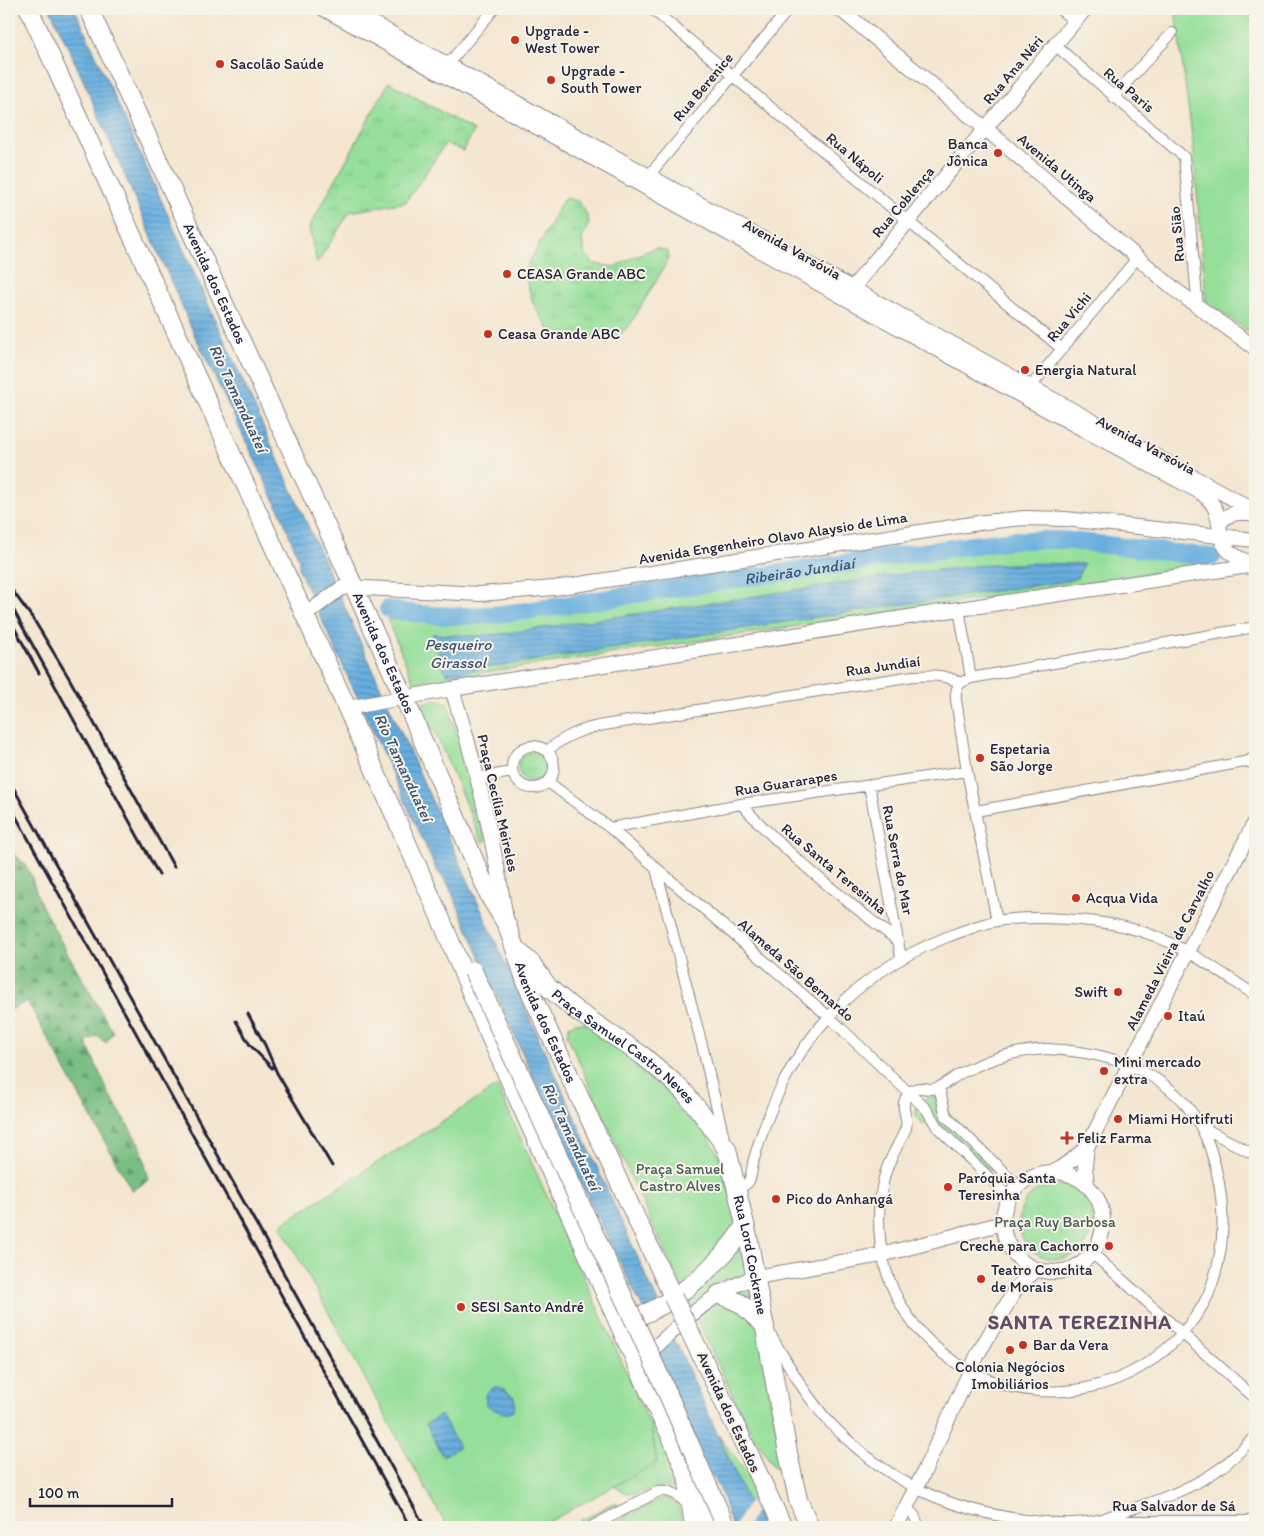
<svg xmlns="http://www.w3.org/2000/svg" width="1264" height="1536" font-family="Itim,sans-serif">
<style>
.grass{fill:url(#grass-tufts);stroke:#5c806a}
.forest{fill:url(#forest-firs);stroke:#4d705e}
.park{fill:#95df9a;stroke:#5c806a}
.water{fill:url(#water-rules);stroke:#45688d}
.pier{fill:#f4e6d0}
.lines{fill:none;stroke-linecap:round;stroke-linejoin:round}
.river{stroke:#68afdf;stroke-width:18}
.street-casing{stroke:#8b8486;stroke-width:12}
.secondary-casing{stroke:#8b8486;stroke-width:16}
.highway-casing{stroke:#8b8486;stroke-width:20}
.street{stroke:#fff;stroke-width:10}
.secondary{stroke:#fff;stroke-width:14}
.highway{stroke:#fff;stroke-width:18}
.rail{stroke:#22223b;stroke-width:3}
.highway-bridge-casing{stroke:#8b8486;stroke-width:20;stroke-linecap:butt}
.highway-bridge{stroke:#fff;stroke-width:18}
.poi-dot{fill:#c8321e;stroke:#f7f3e8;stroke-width:2}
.labels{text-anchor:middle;stroke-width:4;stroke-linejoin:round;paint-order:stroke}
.poi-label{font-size:15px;fill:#22223b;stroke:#f7f3e8;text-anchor:start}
.street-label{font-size:15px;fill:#22223b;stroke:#f7f3e8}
.park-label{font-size:15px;fill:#445b58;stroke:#f7f3e8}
.water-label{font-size:16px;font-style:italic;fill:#3a5374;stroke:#f7f3e8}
.district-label{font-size:20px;font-weight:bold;letter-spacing:1px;fill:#614c67;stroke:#f7f3e8}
</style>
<defs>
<pattern id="grass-tufts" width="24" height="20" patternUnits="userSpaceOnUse" patternTransform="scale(1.25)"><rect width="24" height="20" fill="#95df9a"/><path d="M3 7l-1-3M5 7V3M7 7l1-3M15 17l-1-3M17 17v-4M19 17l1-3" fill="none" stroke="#80bf86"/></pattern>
<pattern id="forest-firs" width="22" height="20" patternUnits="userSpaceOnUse" patternTransform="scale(1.25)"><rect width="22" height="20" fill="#78be82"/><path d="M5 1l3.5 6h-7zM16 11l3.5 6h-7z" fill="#629a6c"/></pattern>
<pattern id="water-rules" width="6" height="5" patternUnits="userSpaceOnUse" patternTransform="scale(1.25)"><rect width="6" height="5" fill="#68afdf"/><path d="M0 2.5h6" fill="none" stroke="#558eb6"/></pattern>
</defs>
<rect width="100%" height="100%" fill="#f7f3e8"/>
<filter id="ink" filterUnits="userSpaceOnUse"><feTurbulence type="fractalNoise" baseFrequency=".02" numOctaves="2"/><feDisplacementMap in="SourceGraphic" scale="10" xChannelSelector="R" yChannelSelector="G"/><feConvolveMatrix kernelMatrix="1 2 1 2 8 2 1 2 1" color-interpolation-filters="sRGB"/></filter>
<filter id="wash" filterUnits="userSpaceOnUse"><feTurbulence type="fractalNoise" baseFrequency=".0096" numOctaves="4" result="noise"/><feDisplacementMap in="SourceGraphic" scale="20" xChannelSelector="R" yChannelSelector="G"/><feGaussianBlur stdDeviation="1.12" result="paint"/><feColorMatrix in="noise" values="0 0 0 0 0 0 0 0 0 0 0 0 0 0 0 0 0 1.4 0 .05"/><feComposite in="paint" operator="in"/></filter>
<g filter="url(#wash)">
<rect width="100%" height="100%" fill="#f4e6d0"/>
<path class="grass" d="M389 82 474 131 463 151 446 143 406 202 350 212 317 263 309 228Z
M564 198 578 201 587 215 589 223 582 239 585 255 595 264 614 267 644 252 655 248 668 251 669 259 630 325 617 337 569 336 551 333 533 303 524 272Z
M518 767a15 15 0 1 1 30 0a15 15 0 1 1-30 0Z
M650 1424H656C664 1443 675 1464 674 1486L673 1488C669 1488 665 1487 661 1488 636 1490 639 1501 613 1486L657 1462Z"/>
<path class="forest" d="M9 853H12C36 869 31 886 43 908 65 950 89 991 113 1032L106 1043 97 1036 86 1042 108 1092 141 1147 149 1180 132 1191 27 1001 9 1011Z"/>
<path class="park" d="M1175 9H1238L1255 23V336L1206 301 1193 144Z
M1059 544 1208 561 1209 565 414 683 387 619 496 620 987 548Z
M436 700 446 702 449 708 474 788 486 841 484 843 481 840 435 732 427 726 418 704Z
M575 1023H586L641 1061 688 1104 721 1158 741 1234 783 1467 781 1469 774 1467 751 1432 741 1413 654 1228 567 1035 569 1026Z
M497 1086 650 1424 657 1462 540 1527H447L280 1225Z
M931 1096 939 1098 948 1112 997 1162 990 1171 938 1124C915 1132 906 1104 931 1096Z
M1019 1222a37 37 0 1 1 74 0a37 37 0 1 1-74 0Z
M719 1435 784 1527H765L760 1518 749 1505Z
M663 1498C680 1499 681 1513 683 1527H617L619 1522 623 1519Z
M616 1503 620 1506 619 1508 585 1527H569L611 1504Z"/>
<path class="water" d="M50 9H75L749 1504 760 1518 765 1527H732L719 1486 699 1458 650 1339 645 1313 570 1162 448 884 436 869 299 570V560L282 516 194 334 79 71Z
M1031 563 1084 564 1077 578 1068 581C860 609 653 643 446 674L432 634 473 636 500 634 903 574 974 566Z
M494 1387H499L514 1397C520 1421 498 1414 486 1404L485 1394Z
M441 1415 459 1447 443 1456 426 1424Z"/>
<path class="pier" d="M667 1314 675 1331 654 1354 645 1330Z
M750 1501 757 1510 746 1527H734Z"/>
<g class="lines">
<path class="river" id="s1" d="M388 609C470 627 555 606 636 594 743 579 850 563 957 547L1014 540H1062L1212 557"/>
</g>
</g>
<g filter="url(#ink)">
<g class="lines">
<defs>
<path id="street" d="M652 9 1062 349
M1059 9 1075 21
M1249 9 1255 14
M1055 45 1184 157 1198 308
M444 69 494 9
M1113 97 1172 33
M645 180 789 9
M1027 391 1138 257
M959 609 971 678
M960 683 971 678 1255 627
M960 683C955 691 955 696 957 706L967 771 997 921
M512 767a21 21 0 1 1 42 0a21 21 0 1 1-42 0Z
M547 751C565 736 581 729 604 725L913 676C930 675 945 674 960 683
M478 778 512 772
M548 782 610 828 828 1016 927 1110 937 1127 1009 1197
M869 785 898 941
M741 804C788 856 843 898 898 941L901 958
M976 811 1255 760
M610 828 741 804 967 771
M656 869 703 1049 724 1138
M1048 1049C1117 1052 1186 1077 1210 1148 1225 1193 1228 1242 1211 1287 1206 1303 1195 1318 1185 1330 1134 1390 1047 1409 976 1374 944 1359 917 1334 900 1303 879 1266 874 1219 884 1178 888 1160 899 1145 906 1128 909 1116 898 1106 908 1095 919 1082 926 1092 936 1088 944 1086 955 1076 963 1072 994 1057 1014 1051 1048 1049Z
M939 1087 946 1116 1018 1186
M1202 1127 1255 1155
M737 1189C741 1187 746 1186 749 1181 752 1175 752 1166 754 1159 761 1134 771 1108 782 1085 818 1014 873 966 947 937 963 931 980 924 997 921 1032 915 1095 919 1129 928 1176 939 1215 969 1255 995
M1092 1253 1255 1398
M770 1334C790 1367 809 1403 837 1430 894 1485 947 1509 1025 1520 1047 1523 1071 1525 1093 1521 1104 1519 1115 1514 1125 1511 1158 1501 1194 1488 1222 1467 1234 1458 1244 1447 1255 1436
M907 1508 914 1515 919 1527
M1104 1521H1255
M591 1527 659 1491C673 1489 681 1498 690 1507"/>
<path id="secondary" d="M324 9 1036 404 1198 491C1230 510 1211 536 1230 552 1237 558 1247 561 1255 565
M347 9 1255 511
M840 9 986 129 1178 292 1255 348
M849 295 859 280 1085 9
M1220 523C1229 511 1242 512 1255 514
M305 615 340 589 346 587 480 594 554 588 985 522 1024 518 1066 519 1255 540
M452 689C476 764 494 842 506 919
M347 708 452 689 959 609 1255 565
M1252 761 1255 759
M1087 1147 1085 1166 1087 1185
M1054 1172 1072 1160 1087 1147 1255 822
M1003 1222a50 50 0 1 1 100 0a50 50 0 1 1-100 0Z
M642 1359C678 1328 710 1291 756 1277L881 1255 1003 1223
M896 1527 922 1476 978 1354 1017 1287 1037 1269"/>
<g id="highway">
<path d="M29 9 347 708 443 924 480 1014 658 1411 671 1436 687 1475 694 1527"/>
<path id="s2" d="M89 9 354 587 414 720 490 897 507 925 527 985 673 1297"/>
<path id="s3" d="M516 949 531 963 549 988 574 1009 643 1056 669 1078 684 1092 702 1114 727 1149 748 1237 788 1453 798 1500 810 1527"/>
<path d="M719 1294 740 1303 765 1326"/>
<path d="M619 1321C663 1316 724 1262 745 1225"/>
<path d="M750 1456 783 1527"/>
<path d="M693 1489 710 1527"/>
</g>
</defs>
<use href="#street" class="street-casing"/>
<use href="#secondary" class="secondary-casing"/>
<use href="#highway" class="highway-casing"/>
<use href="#street" class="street"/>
<use href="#secondary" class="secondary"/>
<use href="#highway" class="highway"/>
<path class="rail" d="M9 586 34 620 69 678 174 867
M9 602 159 875
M9 618 39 673
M9 780 425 1527
M9 804 410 1527
M248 1014 265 1045 277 1073 332 1166
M236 1021 250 1045 272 1068"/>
<defs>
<path id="highway-bridge" d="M473 971 662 1381 726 1527
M673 1297 750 1456"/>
</defs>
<use href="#highway-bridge" class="highway-bridge-casing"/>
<use href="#highway-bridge" class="highway-bridge"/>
</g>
</g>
<g class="poi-dot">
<circle cx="515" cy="40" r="5"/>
<circle cx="220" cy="64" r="5"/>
<circle cx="551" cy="80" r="5"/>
<circle cx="998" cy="153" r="5"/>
<circle cx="507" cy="274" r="5"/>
<circle cx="488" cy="334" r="5"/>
<circle cx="1025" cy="370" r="5"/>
<circle cx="980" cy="758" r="5"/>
<circle cx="1076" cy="898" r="5"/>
<circle cx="1118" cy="992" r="5"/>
<circle cx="1168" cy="1016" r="5"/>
<circle cx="1104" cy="1071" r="5"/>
<circle cx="1118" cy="1119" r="5"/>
<path d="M1064.5 1130.5h5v5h5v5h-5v5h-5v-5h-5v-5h5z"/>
<circle cx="948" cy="1187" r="5"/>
<circle cx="776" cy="1199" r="5"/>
<circle cx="1109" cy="1246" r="5"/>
<circle cx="981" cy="1279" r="5"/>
<circle cx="461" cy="1307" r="5"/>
<circle cx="1023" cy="1345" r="5"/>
<circle cx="1010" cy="1350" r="5"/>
</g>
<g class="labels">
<g class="poi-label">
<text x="525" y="36">Upgrade -<tspan x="525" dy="17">West Tower</tspan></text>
<text x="230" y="69">Sacolão Saúde</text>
<text x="561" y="76">Upgrade -<tspan x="561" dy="17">South Tower</tspan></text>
<text x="988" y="149" text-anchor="end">Banca<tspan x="988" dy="17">Jônica</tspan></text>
<text x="517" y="279">CEASA Grande ABC</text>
<text x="498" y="339">Ceasa Grande ABC</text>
<text x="1035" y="375">Energia Natural</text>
<text x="990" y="754">Espetaria<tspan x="990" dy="17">São Jorge</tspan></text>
<text x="1086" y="903">Acqua Vida</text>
<text x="1108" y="997" text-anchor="end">Swift</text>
<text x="1178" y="1021">Itaú</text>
<text x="1114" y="1067">Mini mercado<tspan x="1114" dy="17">extra</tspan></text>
<text x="1128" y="1124">Miami Hortifruti</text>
<text x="1077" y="1143">Feliz Farma</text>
<text x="958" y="1183">Paróquia Santa<tspan x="958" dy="17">Teresinha</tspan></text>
<text x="786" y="1204">Pico do Anhangá</text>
<text x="1099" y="1251" text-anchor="end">Creche para Cachorro</text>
<text x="991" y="1275">Teatro Conchita<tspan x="991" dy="17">de Morais</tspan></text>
<text x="471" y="1312">SESI Santo André</text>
<text x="1033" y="1350">Bar da Vera</text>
<text x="1010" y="1372" text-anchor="middle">Colonia Negócios<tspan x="1010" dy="17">Imobiliários</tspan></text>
</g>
<g class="street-label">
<text transform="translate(1013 70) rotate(-50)" y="5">Rua Ana Néri</text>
<text transform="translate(703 87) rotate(-50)" y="5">Rua Berenice</text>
<text transform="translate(1129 90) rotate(40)" y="5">Rua Paris</text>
<text transform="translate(855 158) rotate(40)" y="5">Rua Nápoli</text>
<text transform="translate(1057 168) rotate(40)" y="5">Avenida Utinga</text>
<text transform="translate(903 202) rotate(-50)" y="5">Rua Coblença</text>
<text transform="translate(1177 234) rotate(-95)" y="5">Rua Sião</text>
<text transform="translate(792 249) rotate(29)" y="5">Avenida Varsóvia</text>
<text dy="5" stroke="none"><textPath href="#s2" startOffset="302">Avenida dos Estados</textPath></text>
<text transform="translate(1069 317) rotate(-50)" y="5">Rua Vichi</text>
<text transform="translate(1146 445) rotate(28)" y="5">Avenida Varsóvia</text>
<text transform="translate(773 538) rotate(-9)" y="5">Avenida Engenheiro Olavo Alaysio de Lima</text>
<text dy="5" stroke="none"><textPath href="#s2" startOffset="708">Avenida dos Estados</textPath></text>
<text transform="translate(883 666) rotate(-8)" y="5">Rua Jundiaí</text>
<text transform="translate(786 783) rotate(-9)" y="5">Rua Guararapes</text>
<text transform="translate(498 803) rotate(77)" y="5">Praça Cecília Meireles</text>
<text transform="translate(898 860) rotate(79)" y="5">Rua Serra do Mar</text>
<text transform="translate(834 869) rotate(40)" y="5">Rua Santa Teresinha</text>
<text transform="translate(1170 950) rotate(-63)" y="5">Alameda Vieira de Carvalho</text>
<text transform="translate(796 970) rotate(41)" y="5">Alameda São Bernardo</text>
<text dy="5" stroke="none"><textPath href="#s2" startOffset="1112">Avenida dos Estados</textPath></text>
<text dy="5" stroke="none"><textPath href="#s3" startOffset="146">Praça Samuel Castro Neves</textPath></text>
<text dy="5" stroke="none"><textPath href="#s3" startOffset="402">Rua Lord Cockrane</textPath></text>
<text transform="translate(729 1412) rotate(65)" y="5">Avenida dos Estados</text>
<text x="1174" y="1511">Rua Salvador de Sá</text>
</g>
<g class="park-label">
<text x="680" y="1174">Praça Samuel<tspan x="680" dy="17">Castro Alves</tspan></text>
<text x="1055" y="1227">Praça Ruy Barbosa</text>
</g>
<g class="water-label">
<text transform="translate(239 398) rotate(65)" y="6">Rio Tamanduateí</text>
<text dy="6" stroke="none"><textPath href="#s1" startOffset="415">Ribeirão Jundiaí</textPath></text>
<text x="458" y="650">Pesqueiro<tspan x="458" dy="18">Girassol</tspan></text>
<text transform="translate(404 767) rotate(65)" y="6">Rio Tamanduateí</text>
<text transform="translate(572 1136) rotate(65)" y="6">Rio Tamanduateí</text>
</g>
<g class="district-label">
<text x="1080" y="1329">SANTA TEREZINHA</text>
</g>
</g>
<rect width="1264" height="1536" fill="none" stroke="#f7f3e8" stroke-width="30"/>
<path d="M30 1498v8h142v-8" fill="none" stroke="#22223b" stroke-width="2.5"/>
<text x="38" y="1498" font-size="15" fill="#22223b" stroke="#f7f3e8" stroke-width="4" paint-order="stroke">100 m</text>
</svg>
